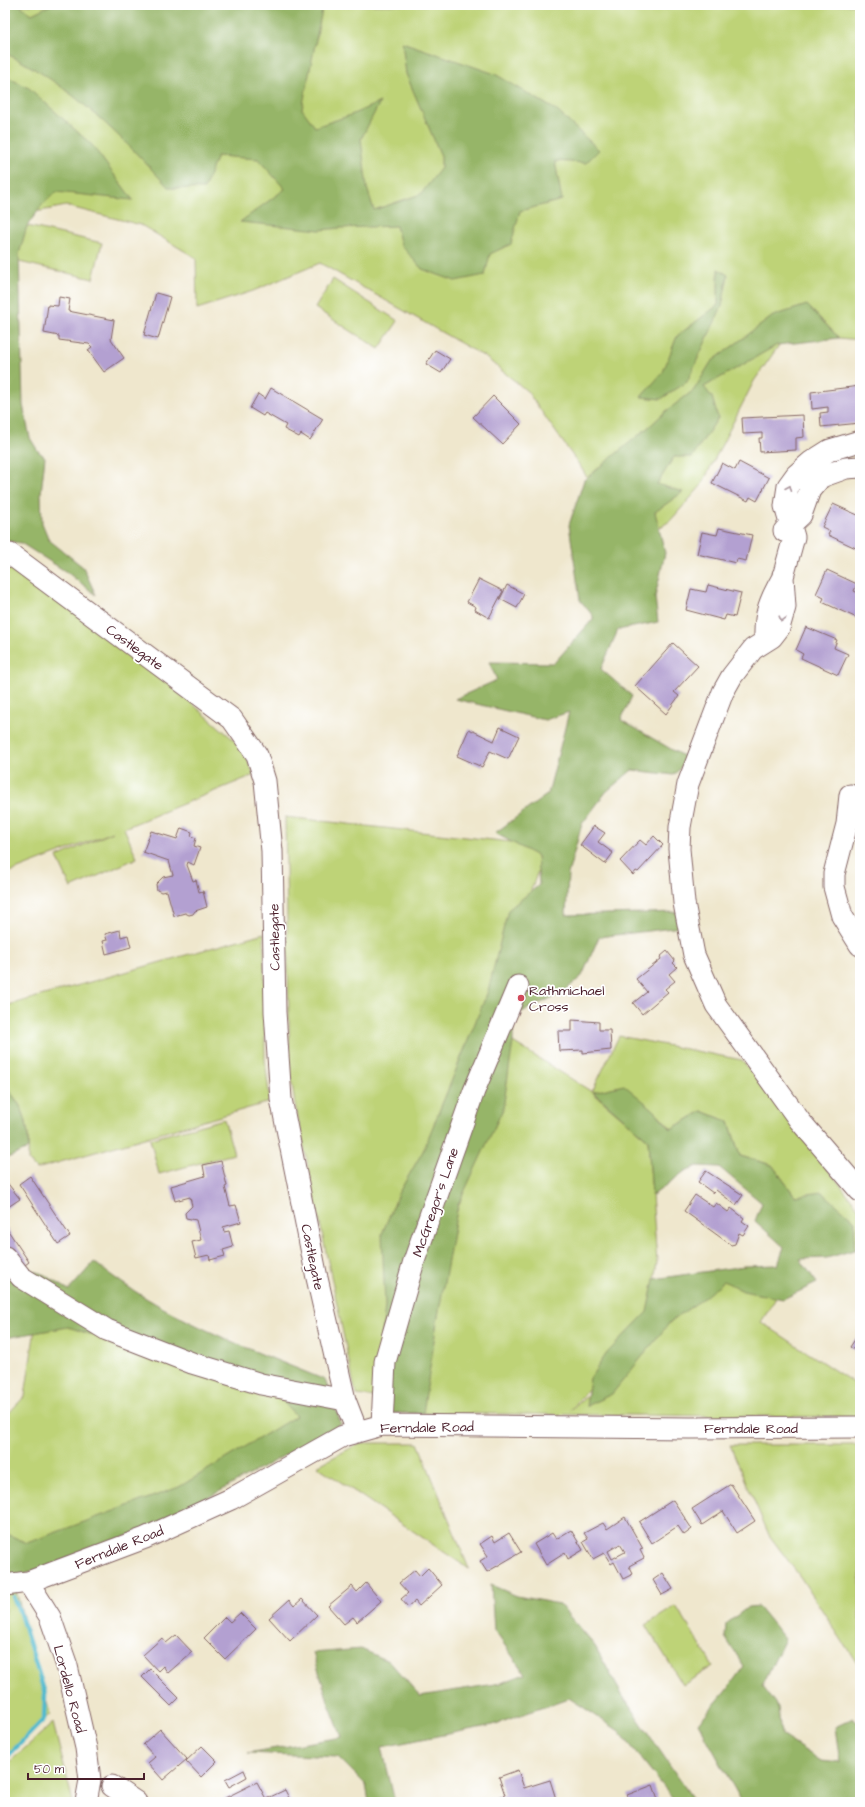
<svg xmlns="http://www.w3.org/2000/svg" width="865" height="1807" font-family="'Architects Daughter',sans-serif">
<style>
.green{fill:#bed377;stroke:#847951}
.forest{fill:#96b568;stroke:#706a4a}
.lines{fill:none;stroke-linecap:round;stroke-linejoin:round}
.stream{stroke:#51bacf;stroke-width:4.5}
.building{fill:#b3a0d1;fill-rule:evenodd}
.minor-casing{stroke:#846564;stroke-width:23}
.minor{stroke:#fff;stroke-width:21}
.oneway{stroke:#ae9aa0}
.poi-dot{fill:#d1495b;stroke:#fff;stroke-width:1.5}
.labels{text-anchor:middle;stroke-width:3.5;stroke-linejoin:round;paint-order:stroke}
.street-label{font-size:14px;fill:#4a1f2b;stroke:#fff}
.poi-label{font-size:14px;fill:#4a1f2b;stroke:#fff;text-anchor:start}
</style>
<rect width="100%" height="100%" fill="#fff"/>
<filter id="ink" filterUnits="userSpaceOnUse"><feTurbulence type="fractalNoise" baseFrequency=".025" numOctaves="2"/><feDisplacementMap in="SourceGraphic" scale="8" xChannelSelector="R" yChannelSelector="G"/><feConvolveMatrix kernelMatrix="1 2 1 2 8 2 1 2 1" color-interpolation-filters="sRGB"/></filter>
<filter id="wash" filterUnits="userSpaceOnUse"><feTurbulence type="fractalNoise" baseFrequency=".012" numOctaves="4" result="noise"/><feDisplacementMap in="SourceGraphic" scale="16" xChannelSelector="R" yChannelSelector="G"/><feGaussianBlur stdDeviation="0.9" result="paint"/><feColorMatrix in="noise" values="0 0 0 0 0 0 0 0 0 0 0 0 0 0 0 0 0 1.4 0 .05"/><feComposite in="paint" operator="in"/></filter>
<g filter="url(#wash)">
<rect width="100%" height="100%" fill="#efe7cd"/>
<path class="green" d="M5 5H860V340L839 338 807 305 754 381 701 486 670 521 627 548 582 469 527 391 485 357 320 263 253 291 197 309 196 258 141 225 66 206 5 218Z
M23 225 102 243 93 279 15 261Z
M333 279 398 321 379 349 315 308Z
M5 562 157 673 242 747 254 775 124 828 137 858 71 888 57 857 113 832 5 874Z
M285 817 547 846 430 1169 375 1397 356 1395 295 1104 290 1070Z
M264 933 265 1059 270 1102 36 1169 28 1160C29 1129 28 1110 5 1087V1006Z
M619 1036 742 1060 860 1210V1246L854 1250 855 1221 795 1196 772 1165 740 1156 729 1122 702 1111 672 1129 654 1110 593 1093 648 1140 657 1262 650 1309 613 1359 570 1411 670 1322 736 1267 745 1266 776 1298 761 1322 860 1387V1417L390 1413 513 1042 592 1092Z
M224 1119 234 1154 159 1174 150 1139Z
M36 1322 132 1328 337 1422 5 1561V1417L25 1396Z
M360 1443H418L469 1569 317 1466Z
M730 1445H860V1668L801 1578 769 1535Z
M16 1591 50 1714 5 1756V1592Z
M676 1606 713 1666 683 1685 646 1625Z
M53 1723 73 1802H5V1766Z"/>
<path class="forest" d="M5 5H19L32 14 50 5H323L302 109 315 127 351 115 380 102 361 139 367 188 374 210 421 194 441 168V156L406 74 402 42 495 74 556 110 599 150 586 163 555 161 562 200 520 211 511 244 490 254 485 275 455 281 422 269 401 245 396 226 340 228 320 230 240 222 285 189 258 159 217 156 204 189 169 188C121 136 70 84 5 53Z
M5 76 29 88 92 145 133 200 56 192 42 205 27 226 19 254 23 405 30 438 38 451 45 457 41 493 42 523 49 540 83 567 96 595 68 573 21 543 5 541Z
M718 269 728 275 722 306 687 382 661 399 641 397 663 372 677 336 718 305Z
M807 305 839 338 777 345 704 387 712 397 718 418 692 457H674L657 484 683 492 655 512 665 553 655 597 658 622 618 630 601 669 632 696 621 720 688 759 674 775 632 770 606 792 582 824 568 874 566 915 680 912 681 927 599 937 582 976 562 993 513 1016V1042L503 1109 458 1205 437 1322 423 1413H390L375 1397 385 1306 382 1234 398 1194 423 1151 488 991 508 910 539 885 537 856 495 833 548 794 569 712 545 720 455 699 497 680 489 662 554 663 593 619V616L580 600 569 525 584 480 651 425 665 412 694 390 711 362 773 316Z
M624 1085 654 1110 671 1129 702 1111 729 1122 740 1156 772 1165 795 1196 822 1192 855 1221 854 1250 827 1258 800 1259 817 1283 783 1299 743 1291 724 1281 701 1300 671 1321 612 1394 586 1406 590 1378 607 1353 647 1312 654 1279 745 1266 778 1265 784 1247 755 1221 762 1203 719 1167 697 1166 685 1171 652 1196 648 1140 593 1092Z
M5 1087C24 1105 29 1124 28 1149L5 1159Z
M94 1262C162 1317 245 1347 325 1380L341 1424 166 1521 33 1572 5 1578V1533L27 1543 179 1487 296 1416 277 1395 68 1327 5 1338V1278L20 1265 45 1275 69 1290Z
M491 1585 517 1596 559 1604 595 1646 622 1695 695 1802H676L619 1731 569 1698 493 1725 382 1747 395 1802H369L366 1785 338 1757 247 1753 342 1737 329 1704 313 1653 361 1649 389 1661 420 1696 501 1683 525 1674 494 1630Z
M758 1606 785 1639 762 1686 778 1707 781 1735 821 1761 840 1763 835 1727 854 1718 860 1725V1802H742L698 1723 725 1692 744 1666 725 1637 726 1624 748 1607Z"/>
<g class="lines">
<path class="stream" d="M5 1759 44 1719 45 1694 19 1610 13 1597"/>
</g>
<g id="blocks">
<path class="building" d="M156 293 170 297 158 339 144 335Z
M59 297 70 299 68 311 114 320 111 339 124 358 104 372 88 350 92 347 89 344 59 340V336L44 333 48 305 58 306Z
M435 350 450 359 441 373 426 364Z
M860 386V423L821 427 820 413 828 412V407L812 409 811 392Z
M271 388 323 419 310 440 301 434 299 437 284 429 286 425 265 413 263 416 250 408 258 394 265 399Z
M493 396 521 424 502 444 473 417Z
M803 415 804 437 796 438V450L760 452 759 438H762V433L743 434 742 418Z
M739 462 769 478 757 501 750 497 748 501 712 483 722 463 735 470Z
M833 504 860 516V550L828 535 830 531 822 527Z
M719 528 752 535 746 561 737 559 736 563 697 554 702 532 717 535Z
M827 570 857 584 854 591 860 594 859 619 822 602 824 598 816 594Z
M479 579 503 591 489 618 475 610 476 607 467 602Z
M507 585 524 594 517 608 500 599Z
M708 585 741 593 735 617 726 615 724 620 686 610 691 589 706 592Z
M806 627 837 640 834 648 848 654 838 675 801 658 803 654 796 650Z
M673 643 698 666 674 692 679 696 666 714 635 686Z
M500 727 519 736 508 759 490 751 482 767 457 756 469 729 494 741Z
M594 826 605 833 598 842 613 853 605 864 580 845Z
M181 828 192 832 191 836 196 838 194 846 200 848 194 865 188 862 187 865 193 881 196 880 199 892 203 891 207 907 195 911 193 914 189 915 185 913 174 916 167 891 161 892 157 890 156 884 163 877 173 875 169 861 143 852 151 831 177 839Z
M654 836 663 845 638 872 636 871 633 875 620 861 640 840 646 845Z
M120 930 121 937 128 935 131 947 106 954 103 941 107 940 105 934Z
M667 951 675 961 673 963 677 967 669 974 675 981 665 989 668 992 642 1014 633 1003 647 992 636 979 661 959 660 957Z
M572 1020 599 1022V1030H610L611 1050 583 1053V1050L559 1051 558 1031H572Z
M221 1161 227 1186 225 1187 230 1206 236 1205 241 1222 223 1227 224 1232 229 1231 233 1247 223 1250 225 1256 210 1260 209 1255 196 1258 192 1242 201 1240 196 1220 186 1218 185 1213 192 1206 190 1197 175 1201 171 1186 205 1176 203 1165Z
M706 1171 743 1195 736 1205 716 1190 713 1193 698 1182Z
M30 1176 70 1236 58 1244 19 1184Z
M5 1180 20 1199 5 1209Z
M695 1195 713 1207 716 1203 728 1212 731 1208 744 1218 742 1221 749 1226 743 1235 739 1233 735 1244 731 1245 684 1211Z
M5 1226 29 1262 17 1271 5 1252Z
M860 1332V1354L850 1347Z
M731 1484 755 1521 737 1533 723 1511 702 1525 692 1509Z
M673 1500 692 1529 684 1535 678 1526 652 1543 639 1522Z
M625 1517 643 1549 640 1550 644 1558 629 1566 633 1574 623 1579 614 1562 611 1564 604 1553 593 1559 583 1542 588 1539 584 1533 603 1523 607 1529ZM620 1544 625 1552 612 1559 608 1551Z
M571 1530 583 1550 568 1559 565 1553 546 1565 534 1544 552 1533 556 1539Z
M509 1533 521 1552 487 1572 480 1561 488 1556 480 1544 492 1536 495 1542Z
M428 1568 442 1585 419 1606 415 1601 408 1607 401 1599 408 1593 399 1583 415 1570 420 1576Z
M663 1573 673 1589 662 1595 653 1580Z
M366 1583 381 1601 357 1622 353 1617 344 1624 328 1606 352 1586 357 1592Z
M302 1599 317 1615 290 1641 269 1618 289 1600 294 1606Z
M240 1613 256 1629 225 1659 204 1638 225 1617 230 1622Z
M176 1635 192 1652 168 1673 163 1666 158 1671 143 1655 162 1638 166 1643Z
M150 1669 179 1698 171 1706 142 1677Z
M160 1729 187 1759 163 1780 148 1763 155 1757 143 1744Z
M202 1746 217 1761 201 1777 186 1761Z
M244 1770 247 1777 229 1787 225 1780Z
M518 1770 524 1788 550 1780 556 1799 548 1802H483L505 1795 499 1777Z
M257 1782 266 1799 285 1790 291 1802H227L225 1798Z
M653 1785 659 1802H630L627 1795Z"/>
</g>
</g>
<g filter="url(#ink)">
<use href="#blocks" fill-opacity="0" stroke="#846564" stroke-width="1"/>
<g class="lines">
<defs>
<path id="minor" d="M860 441 830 450 811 462 796 475 788 486 785 506 794 537 783 577 785 607 779 628 772 637 753 649 732 676 723 692 688 784 680 827 679 849 684 903 694 955 716 1005 800 1121 860 1191
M784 531 801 515 810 490 821 477 846 468 860 467
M10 554 232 719 257 755 265 781 272 851 275 1012 281 1099 317 1278 345 1400 357 1431
M765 640C764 613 770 600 783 577V575
M850 795 847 824 834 874V887L842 916 860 945
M5 1257 21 1277 107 1330 192 1363 261 1384 345 1400
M382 1425 385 1362 414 1261 474 1091 518 986
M28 1582 50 1617 67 1666 86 1748 90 1780 86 1802
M5 1585 28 1582 145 1538 231 1499 343 1436 382 1425 690 1428 860 1427
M112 1786 136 1802"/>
</defs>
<use href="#minor" class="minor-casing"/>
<use href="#minor" class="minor"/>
</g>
<defs><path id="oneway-chevron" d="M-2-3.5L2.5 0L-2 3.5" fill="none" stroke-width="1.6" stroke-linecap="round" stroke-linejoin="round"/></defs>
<g class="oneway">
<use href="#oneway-chevron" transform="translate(789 488) rotate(-67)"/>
<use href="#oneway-chevron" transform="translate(782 619) rotate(105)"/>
</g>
</g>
<circle class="poi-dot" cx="521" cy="998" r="4"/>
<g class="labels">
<g class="street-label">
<text transform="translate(135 647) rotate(36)" y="5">Castlegate</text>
<text transform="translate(274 937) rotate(-91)" y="5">Castlegate</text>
<text transform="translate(435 1202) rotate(-71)" y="5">McGregor's Lane</text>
<text transform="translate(313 1257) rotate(78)" y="5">Castlegate</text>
<text transform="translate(427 1427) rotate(-1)" y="5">Ferndale Road</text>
<text x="751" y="1433">Ferndale Road</text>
<text transform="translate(119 1547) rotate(-22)" y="5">Ferndale Road</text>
<text transform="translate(70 1689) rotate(75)" y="5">Lordello Road</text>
</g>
<g class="poi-label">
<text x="529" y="995">Rathmichael<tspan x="529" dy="16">Cross</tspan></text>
</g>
</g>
<rect width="865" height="1807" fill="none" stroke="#fff" stroke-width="20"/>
<path d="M28 1773v6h116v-6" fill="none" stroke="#4a1f2b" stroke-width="2"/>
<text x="34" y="1773" font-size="12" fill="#4a1f2b" stroke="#ffffff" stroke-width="3" paint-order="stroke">50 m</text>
</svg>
